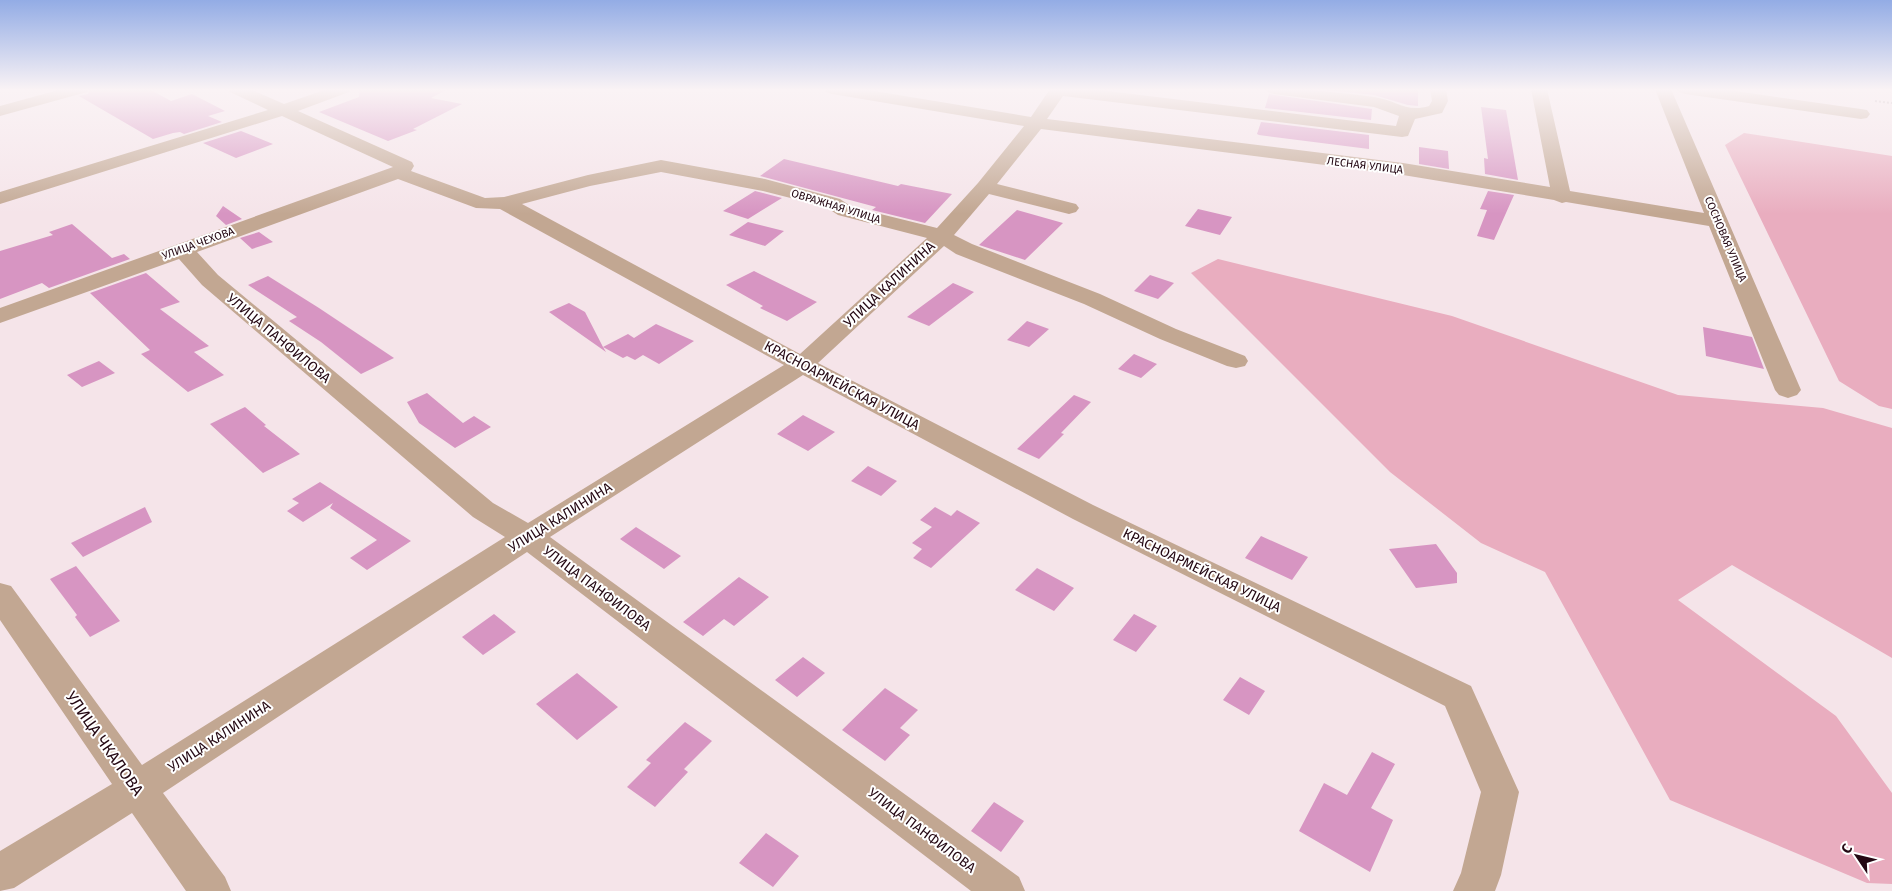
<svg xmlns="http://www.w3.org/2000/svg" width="1892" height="891" font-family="'Fira Sans',sans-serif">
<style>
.green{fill:#e9adbf}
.building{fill:#d795c2}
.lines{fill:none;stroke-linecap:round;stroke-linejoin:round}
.path{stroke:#a08b92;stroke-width:2;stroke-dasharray:2 2;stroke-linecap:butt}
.minor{fill:#c2a792;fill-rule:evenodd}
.labels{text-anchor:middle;stroke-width:4;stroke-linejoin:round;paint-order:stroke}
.far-street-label{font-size:11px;fill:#240813;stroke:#fff}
.street-label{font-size:14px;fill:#240813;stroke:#fff}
.near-street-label{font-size:16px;fill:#240813;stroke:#fff}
</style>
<rect width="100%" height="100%" fill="#f5e4e9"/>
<path class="green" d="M1744 133 1892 156V409L1879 406 1839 381 1725 145Z
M1218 259 1452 316 1678 395 1823 408 1892 428V658L1732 565 1678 600 1836 716 1892 793V884L1867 883 1670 800 1545 572 1481 543 1390 472 1191 273Z"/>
<path class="building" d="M91 89H149L171 101 192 94 225 111 208 116 222 122 184 134 180 132 173 133 153 139 79 96 88 94Z
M360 89H448L431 98 462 104 413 129 417 130 388 141 319 112 359 97Z
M1318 89H1418V106L1408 105 1374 95Z
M1269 94 1372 109 1371 120 1265 108Z
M1481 107 1506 110 1518 180 1485 174 1484 158 1488 159Z
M1261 122 1369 135V149L1259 135 1257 134Z
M241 131 273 144 236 158 203 143Z
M1419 147 1448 151 1449 169 1419 164Z
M784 159 898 186 901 184 952 194 925 223 872 210 876 207 760 176Z
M755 191 782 198 748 219 723 211Z
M1488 191 1514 195 1494 240 1477 236 1487 210 1480 209Z
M223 206 242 219 226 225 216 216Z
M1198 209 1232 217 1220 235 1185 226Z
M1017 210 1063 223 1025 260 979 245Z
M748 222 784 231 765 246 729 235Z
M72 224 112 258 124 254 130 259 49 288 42 283 0 299V251L53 235 49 232Z
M259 232 273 242 252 249 240 238Z
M754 271 817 302 787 321 760 308 763 306 726 285Z
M146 273 180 302 160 309 209 346 194 352 224 375 188 392 141 354 150 350 90 293Z
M1150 275 1174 283 1158 299 1134 291Z
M268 276 319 308 394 358 361 374 321 342 289 321 297 317 248 285Z
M953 283 974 292 929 326 907 317Z
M569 303 585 312 603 347 628 334 634 338 656 324 694 341 659 364 643 355 635 360 627 356 623 358 603 347 606 352 549 312Z
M1027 321 1049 329 1029 347 1007 340Z
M1703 327 1752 337 1764 369 1706 356Z
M1134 354 1157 364 1141 378 1118 369Z
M99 361 115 373 82 387 67 375Z
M427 393 463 423 474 416 491 427 455 448 419 423 407 402Z
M1074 395 1091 402 1061 433 1064 434 1039 459 1017 449Z
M245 407 266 425 264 426 300 454 263 473 210 424Z
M803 415 835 432 808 451 777 434Z
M868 466 897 481 881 496 851 481Z
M320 482 340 495 411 541 367 570 350 558 377 540 330 508 333 503 303 522 287 511 299 503 292 499Z
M145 507 152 522 83 557 71 543Z
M935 507 951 516 957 510 980 523 931 568 913 558 922 549 912 543 932 527 920 520Z
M636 527 681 556 664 569 620 539Z
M1261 536 1308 557 1292 580 1245 558Z
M1436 544 1457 573V583L1416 588 1389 549Z
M76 566 120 621 90 637 75 617 77 615 50 579Z
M1037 568 1074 588 1054 611 1015 590Z
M739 577 769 597 734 626 724 619 703 636 683 622Z
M494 614 516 632 483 655 462 637Z
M1134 614 1157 626 1136 652 1113 640Z
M803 657 825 673 797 697 775 680Z
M577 673 618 707 577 740 536 704Z
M1240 677 1265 691 1249 715 1223 700Z
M885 688 918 710 900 728 910 735 885 761 842 730Z
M685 722 712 741 684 769 688 772 655 807 627 787 651 763 646 760Z
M1372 752 1395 764 1371 808 1393 820 1370 872 1299 831 1324 783 1347 795Z
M994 802 1024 821 1001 852 971 831Z
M766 833 799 856 773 887 739 863Z"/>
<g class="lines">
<path class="path" d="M1875 101 1892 103"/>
<path class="minor" d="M62 89H89L87 92 0 116V106Z
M228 89H250L284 104 327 89H351L349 92 298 111 412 162 414 166 411 171 485 198 504 197 588 175 661 160 765 179 840 199 852 207 937 228 978 183 1024 126 832 94 826 92 824 89H862L1031 117 1050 89H1091L1396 126 1399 116 1374 107 1274 94 1268 92 1266 89C1303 89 1338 92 1374 97 1396 100 1406 113 1429 106L1432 101 1430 89H1446L1448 101 1442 113 1415 119 1408 136 1402 137 1063 96 1047 119 1403 163 1550 187 1531 89H1547L1570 191 1704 213 1655 89H1671L1801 390 1797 395 1788 398 1779 395 1775 390 1709 226 1566 202 1562 203 1554 200 1403 175 1041 129 997 184 1076 204 1079 208 1076 212 1069 214 989 194 954 235 972 244 1100 294 1176 329 1245 356 1248 361 1245 366 1236 368 1227 366 1160 339 1084 304 956 254 944 246 818 363 1093 505 1471 686 1519 792 1501 875 1495 891H1453L1461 873 1481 792 1445 706 1073 519 803 375 550 537 1019 877 1025 891H971L527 552 163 793 225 877 231 891H186L132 813 14 888 0 891V851L112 784 0 620V583L11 586 142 765 505 537 473 517 202 285 179 259 0 323V308L393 167 282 116 0 204V192L268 110 230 92ZM661 172 763 191 826 207 838 215 927 238 800 354 522 204 590 186ZM398 179 476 208 500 209 784 365 528 523 493 503 218 275 197 252Z
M1677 89H1721L1861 109 1867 110 1870 114 1867 118 1861 119 1685 94 1679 92Z"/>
</g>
<linearGradient id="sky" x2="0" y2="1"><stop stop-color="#93ace5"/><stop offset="0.42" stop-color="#faf3f5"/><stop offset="1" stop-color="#faf3f5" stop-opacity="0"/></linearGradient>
<rect width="1892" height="214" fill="url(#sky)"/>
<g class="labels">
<g class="far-street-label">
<text transform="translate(1365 165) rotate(7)" y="4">ЛЕСНАЯ УЛИЦА</text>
<text transform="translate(836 206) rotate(17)" y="4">ОВРАЖНАЯ УЛИЦА</text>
<text transform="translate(1726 239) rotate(67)" y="4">СОСНОВАЯ УЛИЦА</text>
<text transform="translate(198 243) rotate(-20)" y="4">УЛИЦА ЧЕХОВА</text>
</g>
<g class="street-label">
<text transform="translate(889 284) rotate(-43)" y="5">УЛИЦА КАЛИНИНА</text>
<text transform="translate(279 338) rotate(40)" y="5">УЛИЦА ПАНФИЛОВА</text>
<text transform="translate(842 385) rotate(28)" y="5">КРАСНОАРМЕЙСКАЯ УЛИЦА</text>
<text transform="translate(560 517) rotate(-32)" y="5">УЛИЦА КАЛИНИНА</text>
<text transform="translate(1202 570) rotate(26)" y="5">КРАСНОАРМЕЙСКАЯ УЛИЦА</text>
<text transform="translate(597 588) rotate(37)" y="5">УЛИЦА ПАНФИЛОВА</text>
<text transform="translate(219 736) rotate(-33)" y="5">УЛИЦА КАЛИНИНА</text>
<text transform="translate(922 830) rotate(37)" y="5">УЛИЦА ПАНФИЛОВА</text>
</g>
<g class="near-street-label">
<text transform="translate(105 743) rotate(55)" y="6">УЛИЦА ЧКАЛОВА</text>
</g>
</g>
<g transform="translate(1857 856) rotate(305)" stroke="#ffffff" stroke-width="4" paint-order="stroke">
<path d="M0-4L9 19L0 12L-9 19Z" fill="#240813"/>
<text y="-8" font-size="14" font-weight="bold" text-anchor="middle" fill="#240813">С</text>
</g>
</svg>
